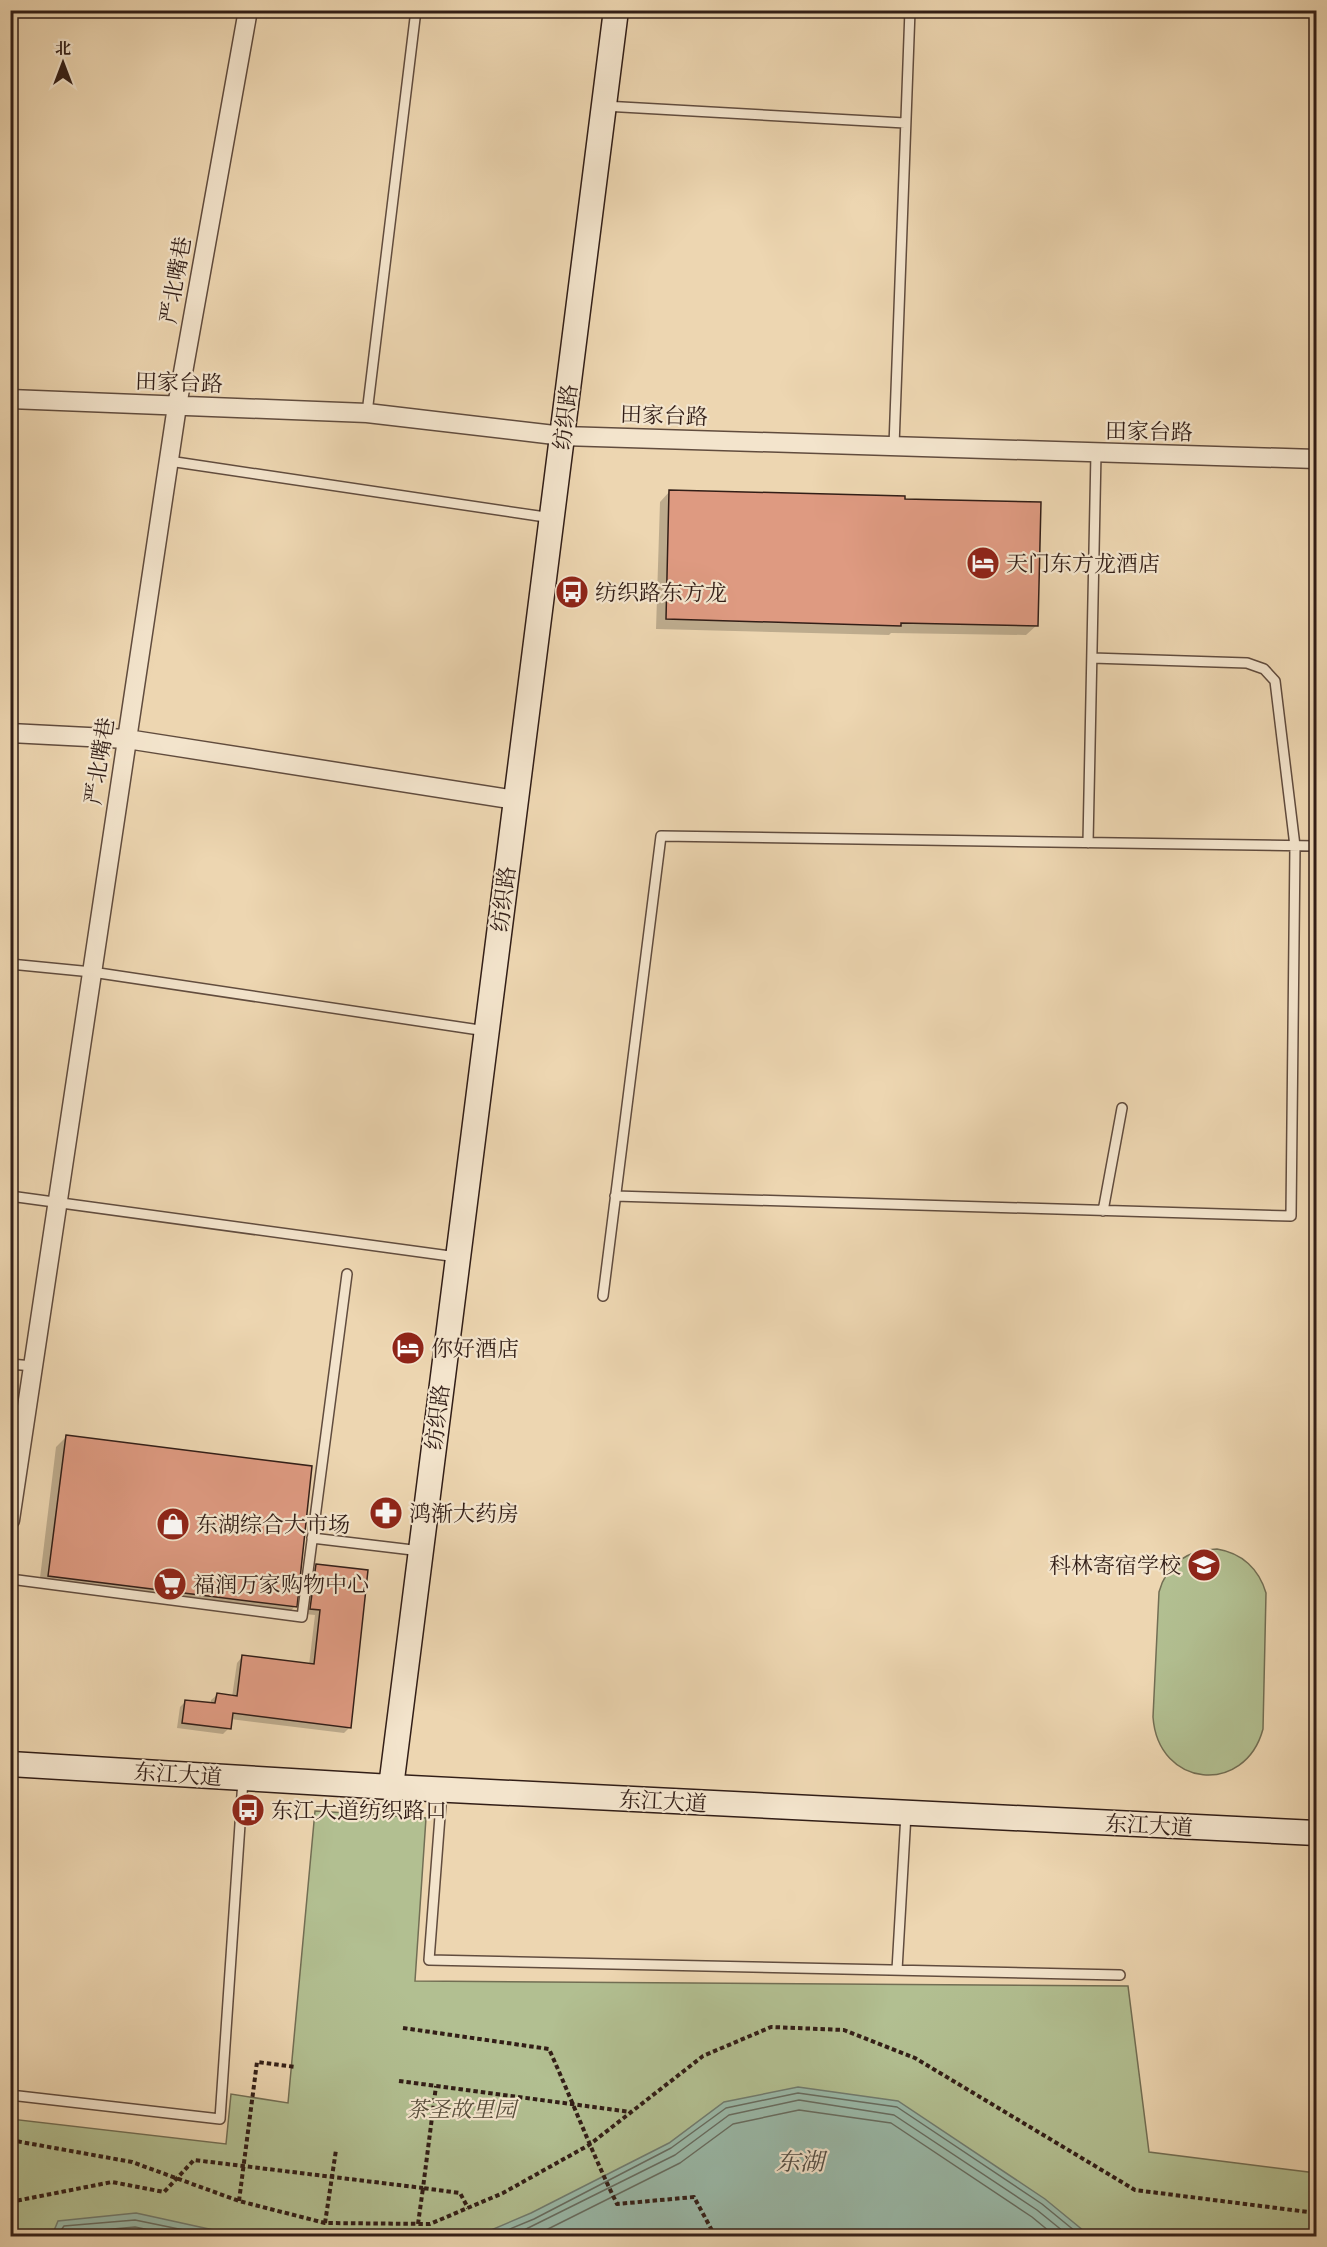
<svg xmlns="http://www.w3.org/2000/svg" width="1327" height="2247" font-family="'Libre Bodoni','Noto Serif SC',serif">
<style>
.green{fill:#b2bf91;stroke:#726e54;stroke-width:1.5}
.water{fill:#99b9a9;stroke:#707b6f;stroke-width:1.5}
.shadow{fill:#0003}
.lines{fill:none;stroke-linecap:round;stroke-linejoin:round}
.shore{stroke:#666c60;stroke-width:1.5}
.building{fill:#de9a81;stroke:#321e17;stroke-width:1.5}
.lane-casing{stroke:#614c3e;stroke-width:12}
.street-casing{stroke:#614c3e;stroke-width:21}
.secondary-casing{stroke:#321e17;stroke-width:27}
.path{stroke:#321e17;stroke-width:4;stroke-dasharray:4.5 3;stroke-linecap:butt}
.lane{stroke:#f3e4cc;stroke-width:9}
.street{stroke:#f3e4cc;stroke-width:18}
.secondary{stroke:#f3e4cc;stroke-width:24}
.labels{text-anchor:middle;stroke-width:4.5;stroke-linejoin:round;paint-order:stroke}
.street-label{font-size:22px;fill:#321e17;stroke:#f3e4cc}
.poi-label{font-size:22px;fill:#321e17;stroke:#f3e4cc;text-anchor:start}
.park-label{font-size:22px;font-style:italic;fill:#584e3c;stroke:#f3e4cc}
.water-label{font-size:24px;font-style:italic;fill:#514c43;stroke:#f3e4cc}
</style>
<rect width="100%" height="100%" fill="#edd6b1"/>
<filter id="stains"><feTurbulence type="fractalNoise" baseFrequency=".00333" numOctaves="4"/><feColorMatrix values="0 0 0 0 .2 0 0 0 0 .09 0 0 0 0 .02 0 0 0 .5 -.17"/></filter>
<radialGradient id="worn" r=".72"><stop offset=".6" stop-color="#630" stop-opacity="0"/><stop offset="1" stop-color="#630" stop-opacity=".3"/></radialGradient>
<path class="green" d="M1217 1549C1242 1553 1259 1569 1266 1593L1263 1729C1245 1796 1158 1788 1153 1717L1159 1592C1167 1563 1188 1550 1217 1549Z
M315 1811 426 1818 415 1981 1128 1986 1149 2152 1316 2173V2236H11V2119L226 2144 231 2094 288 2103Z"/>
<path class="water" d="M798 2087 898 2101 1045 2199 1090 2236H477L531 2213 669 2143 724 2102Z
M136 2213 241 2236H36L53 2233 58 2221Z"/>
<path class="shadow" d="M670 491 1037 625 1026 635 891 633 889 635 656 629 660 502Z
M66 1437 295 1606 285 1617 39 1586 56 1447Z
M316 1566 350 1727 344 1733 230 1719 229 1728 223 1734 177 1728 180 1707 186 1701 211 1704V1700L217 1695 232 1697 237 1663 242 1657 309 1665 315 1615 305 1614 311 1571Z"/>
<g class="lines">
<path class="shore" d="M57 2236 64 2226 135 2220 213 2236
M66 2236 69 2233 135 2227 178 2236
M493 2236 534 2219 671 2148 726 2108 798 2093 897 2107 1042 2204 1081 2236
M512 2236 675 2155 729 2115 799 2100 894 2115 1037 2210 1069 2236
M534 2236 680 2163 733 2124 799 2110 891 2123 1032 2217 1055 2236"/>
</g>
<path class="building" d="M669 490 905 496V499L1041 502 1038 626 901 623V626L666 619Z
M66 1435 312 1466 297 1607 48 1576Z
M316 1564 368 1570 351 1728 233 1713 231 1729 182 1723 185 1700 215 1703 217 1693 237 1696 242 1655 314 1664 320 1610 310 1609Z"/>
<g class="lines">
<defs>
<path id="lane" d="M604 106 905 123
M367 413 416 10
M894 446 910 10
M169 461 552 518
M1088 843 1096 453
M10 964 92 972 486 1031
M10 1196 457 1257
M615 1196 1291 1216 1295 846 1275 681 1264 669 1247 663 1092 658
M1103 1211 1122 1108
M603 1296 661 836 1316 846
M10 1364 33 1366
M312 1538 421 1551
M10 1579 302 1617 347 1274
M442 1790 429 1960 1120 1975
M897 1970 906 1814
M10 2095 220 2119 243 1780"/>
<path id="street" d="M10 399 367 413 563 436 1316 459
M10 733 127 739 516 800
M10 1520 177 406 248 10"/>
<path id="secondary" d="M10 1764 391 1787 1316 1833
M391 1787 616 10"/>
</defs>
<use href="#lane" class="lane-casing"/>
<use href="#street" class="street-casing"/>
<use href="#secondary" class="secondary-casing"/>
<path class="path" d="M367 1819 369 1808
M403 2028 549 2049C572 2100 592 2153 617 2204L694 2197 715 2236
M399 2081 631 2112
M10 2140 132 2162 239 2201 325 2223 430 2224 503 2193 589 2145 703 2056 771 2027 844 2030 915 2058 1135 2190 1316 2213
M239 2201 257 2062 296 2067
M10 2202 112 2182 164 2192 194 2160 423 2188 436 2086
M325 2223 336 2150
M418 2224 423 2188 460 2193 468 2208"/>
<use href="#lane" class="lane"/>
<use href="#street" class="street"/>
<use href="#secondary" class="secondary"/>
</g>
<defs>
<symbol id="hotel-disc" viewBox="-11 -11 22 22"><circle r="9.5" fill="#8f2418" stroke="#f3e4cc"/><path d="M-6-4.5h1.5V1H6V5H4.5V3h-9V5H-6ZM-4 0a1.8 1.8 0 1 1 3.6 0ZM.5 0V-2.5h3Q6-2.5 6 0Z" fill="#fff"/></symbol>
<symbol id="bus-disc" viewBox="-11 -11 22 22"><circle r="9.5" fill="#8f2418" stroke="#f3e4cc"/><path d="M-5-6H5V4H4V6H2V4H-2V6H-4V4H-5ZM-3.5-4V0h7V-4ZM-3.5 1.2v1.5H-2V1.2ZM2 1.2v1.5H3.5V1.2Z" fill="#fff"/></symbol>
<symbol id="pharmacy-disc" viewBox="-11 -11 22 22"><circle r="9.5" fill="#8f2418" stroke="#f3e4cc"/><path d="M-2-6h4v4h4v4h-4v4h-4v-4h-4v-4h4Z" fill="#fff"/></symbol>
<symbol id="shop-disc" viewBox="-11 -11 22 22"><circle r="9.5" fill="#8f2418" stroke="#f3e4cc"/><path d="M-5-2.5h2.3a2.7 3.5 0 0 1 5.4 0H5L5.5 6h-11ZM-1.5-2.5h3a1.5 2.3 0 0 0-3 0Z" fill="#fff"/></symbol>
<symbol id="school-disc" viewBox="-11 -11 22 22"><circle r="9.5" fill="#8f2418" stroke="#f3e4cc"/><path d="M0-5L7-2L0 1L-7-2ZM-4 1L0 2.5L4 1V4Q0 6-4 4Z" fill="#fff"/></symbol>
<symbol id="supermarket-disc" viewBox="-11 -11 22 22"><circle r="9.5" fill="#8f2418" stroke="#f3e4cc"/><path d="M-6-5.5h2.5l.6 2H6L4.5 2H-2.5L-4.4-4H-6ZM-1.5 3.2a1.3 1.3 0 1 0 .1 0ZM3 3.2a1.3 1.3 0 1 0 .1 0Z" fill="#fff"/></symbol>
</defs>
<g fill-rule="evenodd">
<use href="#hotel-disc" x="964" y="544" width="38" height="38"/>
<use href="#bus-disc" x="553" y="573" width="38" height="38"/>
<use href="#hotel-disc" x="389" y="1329" width="38" height="38"/>
<use href="#pharmacy-disc" x="367" y="1494" width="38" height="38"/>
<use href="#shop-disc" x="154" y="1505" width="38" height="38"/>
<use href="#school-disc" x="1185" y="1546" width="38" height="38"/>
<use href="#supermarket-disc" x="151" y="1565" width="38" height="38"/>
<use href="#bus-disc" x="229" y="1791" width="38" height="38"/>
</g>
<g class="labels">
<g class="street-label">
<text transform="translate(175 280) rotate(-80)" y="8">严北嘴巷</text>
<text transform="translate(179 382) rotate(2)" y="8">田家台路</text>
<text transform="translate(664 415) rotate(2)" y="8">田家台路</text>
<text transform="translate(565 417) rotate(-83)" y="8">纺织路</text>
<text transform="translate(1149 431) rotate(1)" y="8">田家台路</text>
<text transform="translate(99 761) rotate(-81)" y="8">严北嘴巷</text>
<text transform="translate(503 899) rotate(-83)" y="8">纺织路</text>
<text transform="translate(437 1417) rotate(-83)" y="8">纺织路</text>
<text transform="translate(178 1774) rotate(4)" y="8">东江大道</text>
<text transform="translate(663 1801) rotate(3)" y="8">东江大道</text>
<text transform="translate(1149 1825) rotate(3)" y="8">东江大道</text>
</g>
<g class="poi-label">
<text x="1006" y="571">天门东方龙酒店</text>
<text x="595" y="600">纺织路东方龙</text>
<text x="431" y="1356">你好酒店</text>
<text x="409" y="1521">鸿渐大药房</text>
<text x="196" y="1532">东湖综合大市场</text>
<text x="1181" y="1573" text-anchor="end">科林寄宿学校</text>
<text x="193" y="1592">福润万家购物中心</text>
<text x="271" y="1818">东江大道纺织路口</text>
</g>
<g class="park-label">
<text x="461" y="2117">茶圣故里园</text>
</g>
<g class="water-label">
<text x="800" y="2170">东湖</text>
</g>
</g>
<rect width="1327" height="2247" fill="none" stroke="#edd6b1" stroke-width="36"/>
<rect x="12" y="12" width="1303" height="2223" fill="none" stroke="#321e17" stroke-width="3"/>
<rect x="18" y="18" width="1291" height="2211" fill="none" stroke="#321e17" stroke-width="1.5"/>
<g transform="translate(63 63)" stroke="#f3e4cc" stroke-width="4.5" paint-order="stroke">
<path d="M0-4.5L10 22L0 15L-10 22Z" fill="#321e17"/>
<text y="-9" font-size="16" font-weight="bold" text-anchor="middle" fill="#321e17">北</text>
</g>
<rect width="100%" height="100%" filter="url(#stains)"/>
<rect width="100%" height="100%" fill="url(#worn)"/>
</svg>
